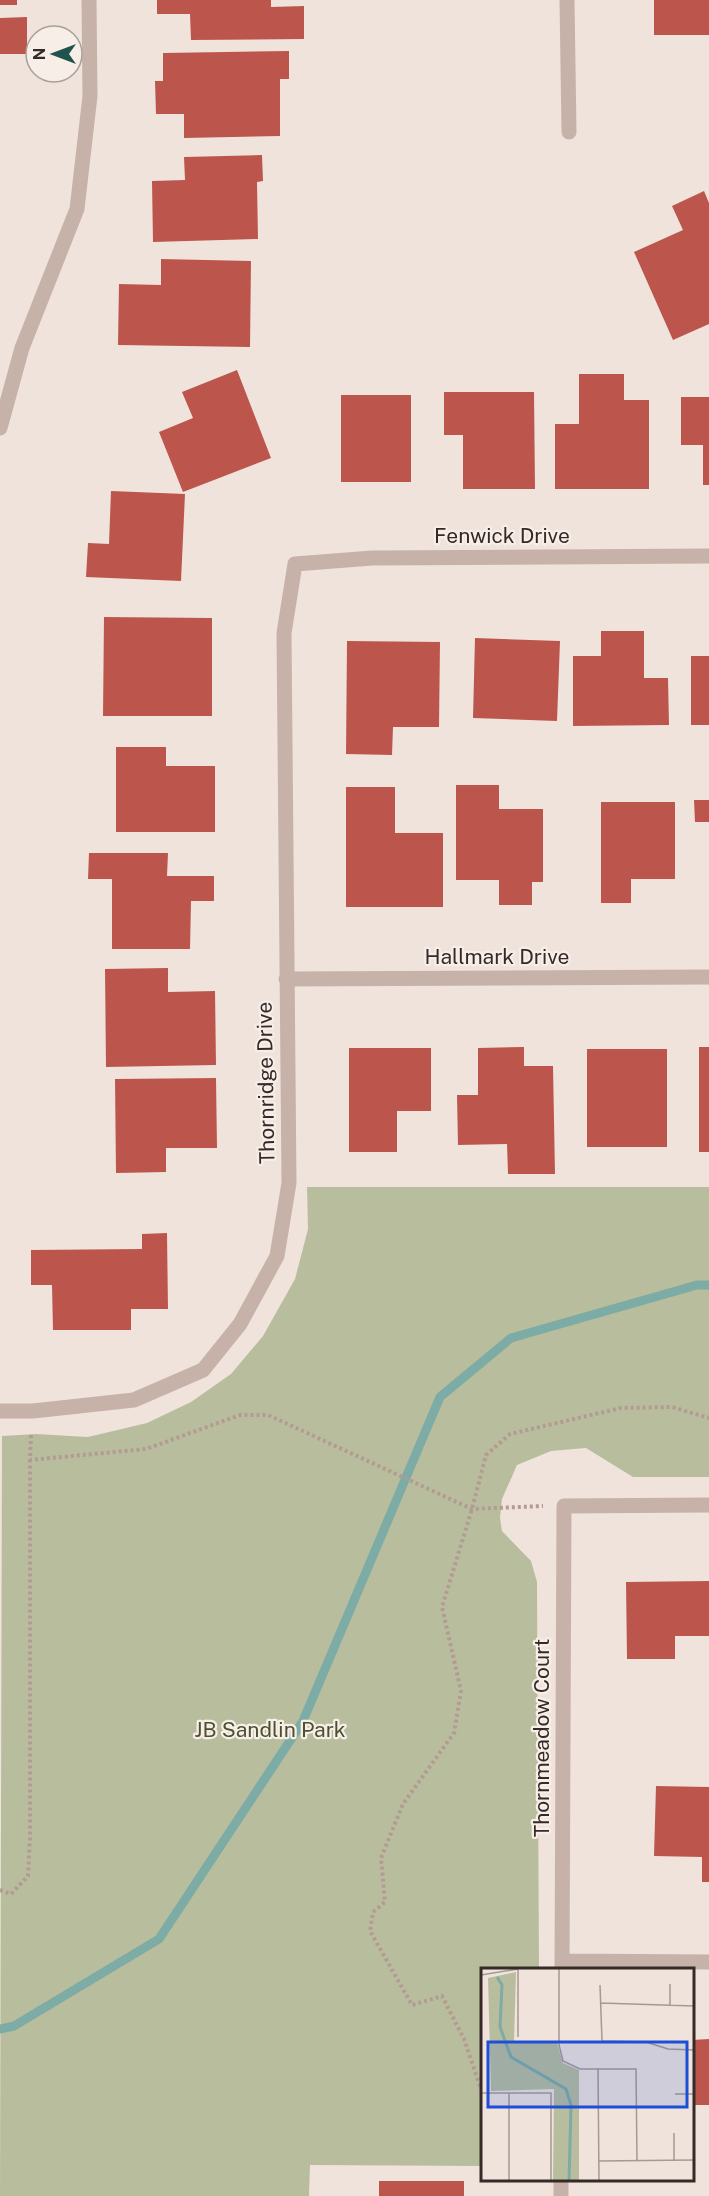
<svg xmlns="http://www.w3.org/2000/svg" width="709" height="2196" font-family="'Public Sans',sans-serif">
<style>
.green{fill:#b8be9d}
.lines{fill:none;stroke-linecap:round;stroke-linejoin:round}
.stream{stroke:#7daba5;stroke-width:9}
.building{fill:#bc564d}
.path{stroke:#b39b93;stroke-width:4;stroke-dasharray:3 3;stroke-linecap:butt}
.minor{stroke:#c7b2a9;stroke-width:15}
.labels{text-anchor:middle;stroke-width:4.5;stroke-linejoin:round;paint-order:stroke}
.street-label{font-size:21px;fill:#352a28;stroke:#f8eee8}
.park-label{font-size:21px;fill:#4a512e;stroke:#f8eee8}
.inset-river{fill:none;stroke:#7daba5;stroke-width:3}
.inset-road{fill:none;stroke:#a59994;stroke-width:1.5}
.view{fill:#1d4ed8;fill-opacity:0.15;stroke:#1d4ed8;stroke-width:3}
.inset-edge{fill:none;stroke:#352a28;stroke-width:3}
</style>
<rect width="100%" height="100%" fill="#f0e3dc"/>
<path class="green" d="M307 1187H709V1477H633L586 1448 551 1451 517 1465 502 1499 500 1518 502 1531 531 1561 537 1582 539 1969 482 1970V2166L310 2165 309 2196H0L2 1436 36 1434 88 1437 147 1423 191 1402 231 1374 263 1336 295 1279 308 1229Z"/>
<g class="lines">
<path class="stream" d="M0 2029 14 2026 159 1939 303 1721 440 1397 511 1338 697 1285H709"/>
</g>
<path class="building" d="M0 0H17V5H0Z
M157 0H271V7L304 6V39L191 40 190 14H157Z
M654 0H709V35H654Z
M27 17V54H0V18Z
M289 51V79H280V136L184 138V114H156L155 81H163V53Z
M262 155 263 181 257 182 258 239 153 242 152 181 185 180 184 157Z
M704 191 709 203V324L673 340 634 252 683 230 672 206Z
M161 259 251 261 250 347 118 345 119 284 161 285Z
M237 370 271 458 183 492 159 432 193 418 182 392Z
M579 374H624V400H649V489H555V424H579Z
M444 392H534L535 489H463V435H444Z
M341 395H411V482H341Z
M681 397H709V485H703V445H681Z
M111 491 185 494 181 581 86 577 88 543 109 544Z
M104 617 212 618V716H103Z
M601 631H644V678H668L669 725 573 726V656H601Z
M475 638 560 641 557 721 473 718Z
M347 641 440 642 439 727H393L392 755 346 754Z
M691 656H709V725H691Z
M116 747H166V766H215V832H116Z
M456 785H499V809H543V882H532V905H499V880H456Z
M346 787H395V833H443V907H346Z
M694 800H709V822H695Z
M601 802H675V879H631V903H601Z
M89 853H168L167 876H214V901H191L190 949H112V879H88Z
M168 968V992L215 991 216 1065 106 1067 105 969Z
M524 1047V1066H553L555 1174H508L507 1144 458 1145 457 1095H478V1048Z
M699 1047H709V1152H699Z
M349 1048H431V1111H397V1152H349Z
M587 1049H667V1147H587Z
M216 1078 217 1148H166V1172L116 1173 115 1079Z
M167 1233 168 1309H131V1330H53L52 1285H31V1250L142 1249V1234Z
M709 1581V1636H675V1659H627L626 1582Z
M656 1786 709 1787V1882H702V1857L654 1856Z
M709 2039V2105H692V2040Z
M379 2181H464V2196H379Z"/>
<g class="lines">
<path class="path" d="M31 1435 30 1460 146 1449 240 1415H268L472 1509 543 1506
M0 1890 11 1894 28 1876 30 1838V1460
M482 2092 464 2039 442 1996 412 2005 370 1931 373 1912 385 1902 381 1858 403 1804 454 1733 461 1691 442 1607 472 1509 486 1455 510 1434 621 1408 672 1407 709 1418"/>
<path class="minor" d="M567 0 569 132
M0 428 22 348 77 209 90 96 89 0
M286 979 709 977
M0 1411H33L134 1400 203 1370 240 1324 277 1256 289 1183 284 633 295 564 372 558 709 556
M562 1961 709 1962
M562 1970 564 1506 709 1505
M561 2196V2180"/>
</g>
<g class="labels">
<g class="street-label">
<text x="502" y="543">Fenwick Drive</text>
<text x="497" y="964">Hallmark Drive</text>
<text transform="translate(266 1083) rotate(-91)" y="7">Thornridge Drive</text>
<text transform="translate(542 1738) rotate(-90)" y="7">Thornmeadow Court</text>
</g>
<g class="park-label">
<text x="270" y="1737">JB Sandlin Park</text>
</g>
</g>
<g transform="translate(481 1968)">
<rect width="213" height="213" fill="#f0e3dc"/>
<path d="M35 4 33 74 76 75 82 95 98 102V213H72L73 121 10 123 7 10Z" fill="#b8be9d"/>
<path class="inset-river" d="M16 9 21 17 19 59 30 89 85 121 90 137 88 213"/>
<path class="inset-road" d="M78 0V77L82 93 99 101H155L156 192M37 1V69M0 7 37 1M119 17 121 73 165 74 187 81 213 82M119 35 213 38M189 38V16M117 100 118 213M0 125H70V213M194 126H213M193 165V192M118 193 213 192M28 213V125"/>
<path class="view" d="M7 74H206V139H7Z"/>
<rect width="213" height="213" class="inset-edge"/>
</g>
<g transform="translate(54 54) rotate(270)"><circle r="28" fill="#f8eee8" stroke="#aaa09b" stroke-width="1.5"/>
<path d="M0-4.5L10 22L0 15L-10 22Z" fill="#21534e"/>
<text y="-9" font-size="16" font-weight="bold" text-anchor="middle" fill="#352a28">N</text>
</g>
</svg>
